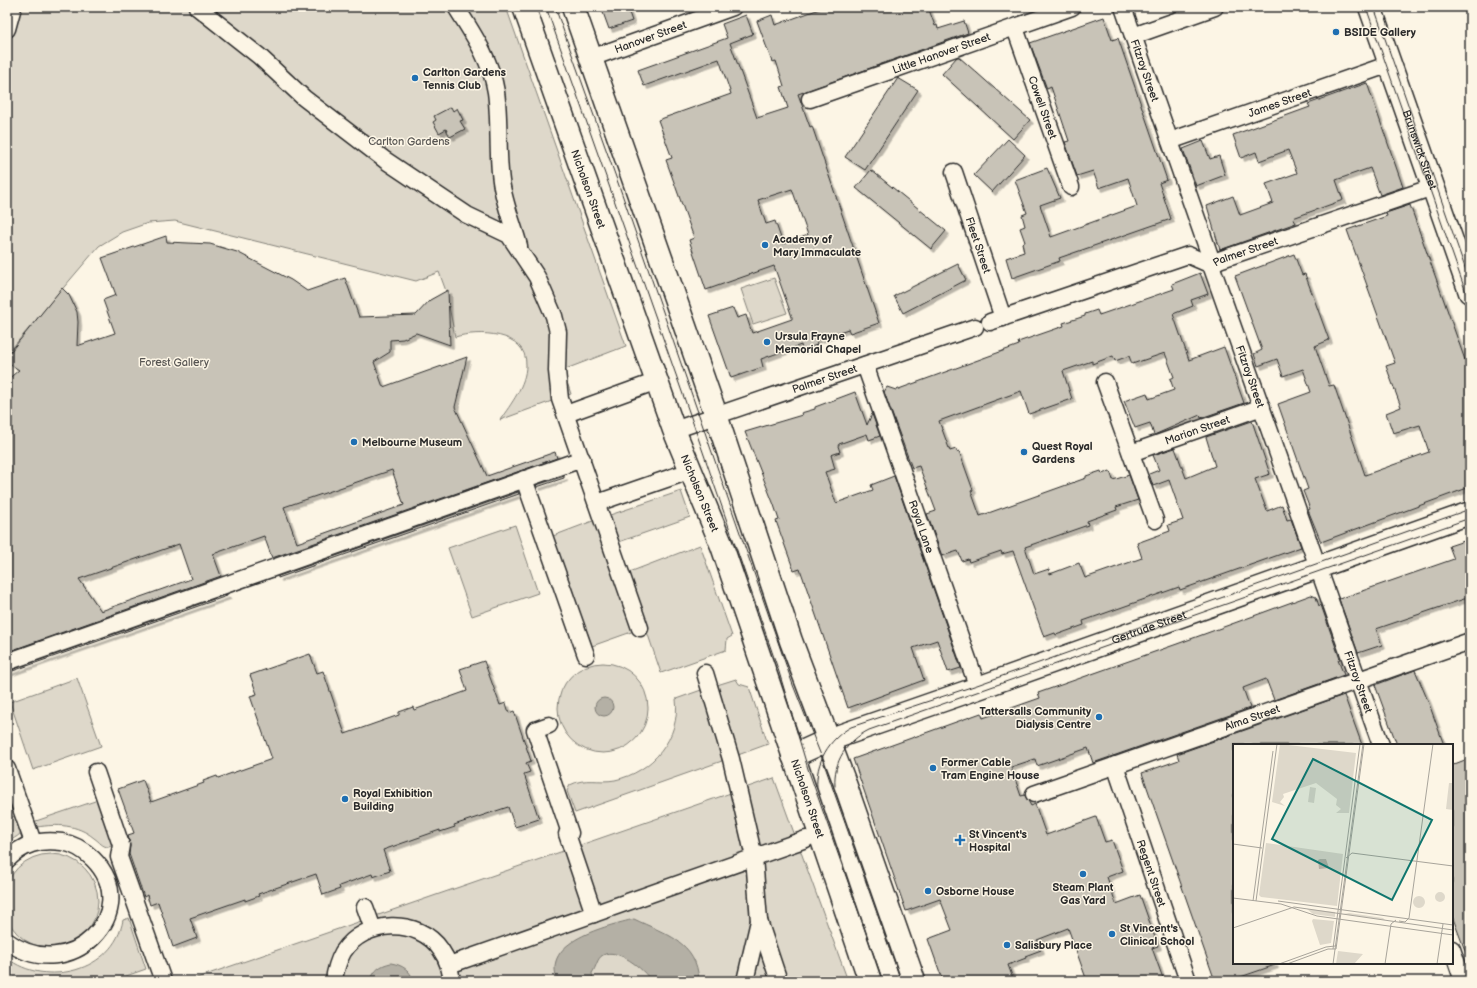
<svg xmlns="http://www.w3.org/2000/svg" width="1477" height="988" font-family="'Balsamiq Sans',sans-serif">
<style>
.green{fill:#ded8ca;stroke:#84827a}
.water{fill:#b4b0a5;stroke:#7d7b74}
.building{fill:#c8c3b7;stroke:#2b2b2b;fill-rule:evenodd;filter:url(#shadow)}
.lines{fill:none;stroke-linecap:round;stroke-linejoin:round}
.street-casing{stroke:#2b2b2b;stroke-width:19}
.secondary-casing{stroke:#2b2b2b;stroke-width:25}
.primary-casing{stroke:#2b2b2b;stroke-width:25}
.street{stroke:#fcf5e5;stroke-width:16}
.secondary{stroke:#fcf5e5;stroke-width:22}
.primary{stroke:#fcf5e5;stroke-width:22}
.tram{stroke:#2b2b2b;stroke-width:1}
.poi-dot{fill:#1f6fb2;stroke:#fcf5e5;stroke-width:1.5}
.labels{text-anchor:middle;stroke-width:3;stroke-linejoin:round;paint-order:stroke}
.poi-label{font-size:11px;font-weight:bold;fill:#2b2b2b;stroke:#fcf5e5;text-anchor:start}
.street-label{font-size:11px;fill:#2b2b2b;stroke:#fcf5e5}
.park-label{font-size:11px;fill:#585653;stroke:#fcf5e5}
.inset-road{fill:none;stroke:#a8a49b;stroke-width:1}
.view{fill:#0f766e;fill-opacity:0.15;stroke:#0f766e;stroke-width:2}
.inset-edge{fill:none;stroke:#2b2b2b;stroke-width:2}
</style>
<defs>
<filter id="shadow"><feDropShadow dx="3.5" dy="3.5" stdDeviation="0" flood-color="#0004"/></filter>
</defs>
<rect width="100%" height="100%" fill="#fcf5e5"/>
<filter id="ink" filterUnits="userSpaceOnUse"><feTurbulence type="fractalNoise" baseFrequency=".025" numOctaves="2"/><feDisplacementMap in="SourceGraphic" scale="8" xChannelSelector="R" yChannelSelector="G"/><feConvolveMatrix kernelMatrix="1 2 1 2 8 2 1 2 1" color-interpolation-filters="sRGB"/></filter>
<g filter="url(#ink)">
<path class="green" d="M7 7H506L626 346 563 370 571 394 500 420C511 404 526 385 526 365 527 331 478 330 455 337L446 291 439 272 416 281 175 221 148 223 122 232 99 246 7 354Z
M774 278 787 313 753 324 741 289Z
M681 491 690 517 616 543 607 516Z
M598 519 637 630 592 646 553 536Z
M515 525 538 593 472 616 448 548Z
M700 545 732 636 727 639 726 650 661 673 627 573Z
M558 708a45 45 0 1 1 90 0a45 45 0 1 1-90 0Z
M77 678 101 746 33 770 10 702Z
M736 679 739 684 749 687 768 744 738 755 717 685Z
M704 689 717 734 722 761 575 813 567 791 570 785C585 777 599 783 615 780 652 772 681 738 676 699Z
M774 778 848 981H188Z
M98 800 113 845 109 847C102 847 100 842 94 838 77 824 57 824 37 827L33 822Z
M15 816 19 827 22 826C23 837 13 837 7 843V819Z
M4 901a47 47 0 1 1 94 0a47 47 0 1 1-94 0Z
M129 918 146 969 112 981H7V958C45 988 114 972 123 920Z"/>
<path class="water" d="M595 707a9 9 0 1 1 18 0a9 9 0 1 1-18 0Z
M634 919C665 934 697 941 699 981H651C644 969 617 947 603 955 597 958 596 968 592 973L593 981H558C540 941 607 926 634 919Z
M391 963C402 965 411 970 413 981H371C373 970 381 965 391 963Z"/>
<path class="building" d="M601 7H627L632 21 609 29Z
M825 7H928L935 26 937 25 938 29 964 21 968 33 798 94 810 127 812 126 879 323 850 333 848 329 816 340 817 345 802 350 801 345 761 359 763 367 731 378 709 316 733 308 737 318 746 315 752 333 792 319V317L774 266 706 290 689 240 694 238 666 160 672 158 658 120 731 94 719 59 644 86 638 70 727 38 722 24 746 15 753 34 730 43 757 118 788 108 781 87 784 86 776 61 772 62 757 21 772 15 775 25ZM792 189 808 235 783 244 775 221 766 224 758 200Z
M1104 17 1112 40 1118 38 1167 180 1159 183 1171 219 1059 258 1060 261 1012 278 1006 258 1024 252 1022 243 1025 242 1020 228 1025 226 1022 215 1027 213 1015 180 1047 168 1060 198 1040 205 1051 237 1137 206 1128 178 1099 188 1093 171 1077 176 1065 142 1069 141 1051 87 1047 89 1030 43Z
M957 57H959L1030 120 1013 139 942 74Z
M898 78 918 90 865 170 845 157Z
M1367 83 1403 187 1380 195 1370 168 1336 180 1343 200 1293 218 1296 223 1220 250 1207 206 1233 196 1240 215 1273 203 1266 184 1297 173 1288 150 1259 161 1256 152 1241 158 1233 135 1310 107 1308 104Z
M451 107 453 111 457 108 463 120 460 121 465 129 450 137 446 129 439 133 433 122 436 120 434 116Z
M1008 139 1025 155 992 192 974 175Z
M1203 141 1210 159 1219 156 1225 175 1196 186 1183 149Z
M871 170 946 231 931 249 856 188Z
M1410 205 1470 374V487L1321 542 1308 510 1310 509 1303 491 1308 489 1278 404 1311 392 1303 369 1283 376 1277 359 1258 366 1254 354 1262 350 1235 276 1294 254 1302 275 1305 274 1329 340 1315 346 1329 386 1334 385 1365 475 1429 452 1420 425 1393 433 1386 413 1401 407 1386 366 1395 363 1347 230 1387 216 1386 213Z
M166 236 167 242 210 244 237 252 291 280 307 291 345 278 359 317 416 315 430 300 448 290 450 345 416 333 403 339 390 340V352L374 362 383 387 467 357 455 407 487 476 555 452 557 458 272 558 264 536 213 554 221 576 7 652V380L19 370 7 362V356L62 288 69 295 77 312 78 322 77 346 115 333 103 300 116 295 102 258ZM392 470 404 505 297 543 284 507ZM179 544 191 579 101 611 79 579Z
M958 264 966 280 903 313 894 296Z
M1200 273 1208 294 1191 300 1193 306 1173 314 1189 360 1224 347 1244 403 1201 418 1200 415 1154 435 1150 423 1135 428 1124 401 1147 393 1149 399 1174 390 1170 379 1174 377 1165 353 1132 364 1129 356 1115 361 1113 356 1092 364V361L1063 371 1072 399 1029 414 1021 391 939 421 950 451 956 449 957 452 959 451 973 490 971 491 980 516 1086 478V476L1101 471 1102 474 1110 471 1113 480 1129 475 1138 500 1116 507 1117 510 1087 521 1088 525 1025 547 1034 574 1049 569 1050 574 1079 563 1085 578 1142 558 1137 543 1170 531 1168 525 1183 520 1169 480 1153 486 1149 474 1159 470 1153 455 1175 448 1186 478 1215 466 1206 437 1252 421 1270 474 1255 479 1267 511 1282 505 1287 520 1291 519 1301 547 1180 590 1179 587 1083 621 1084 625 1056 635 1055 633 1044 637 1013 551 1002 554 1001 551 969 562 968 559 962 561 958 551 942 556 927 514 936 511 919 466 912 468 884 392 887 387 896 390 1019 345 1018 342 1064 326 1063 323 1085 316V314L1097 310 1099 315 1174 289 1172 284Z
M855 392 867 425 872 414 880 436 869 440 867 434 839 444 838 446 840 452 831 455 835 469 825 472 836 503 873 490 871 485 894 476 961 668 948 672 937 640 913 648 924 680 848 708 800 569 794 571 776 521 779 520 774 505 745 432 802 415 801 413 815 409V407Z
M564 476V478L537 487 536 485Z
M518 492 519 494 278 578V576Z
M1470 539V597L1376 629 1382 645 1358 653 1339 599 1454 559 1449 546Z
M227 594V596L7 673V671Z
M1311 595 1316 597 1319 606 1321 605 1340 659 1338 660 1344 675 1274 700 1266 679 1243 688 1250 708 1093 763 1088 748 1037 766 1035 759 1011 767 1021 796 1025 795 1031 806 1035 804 1046 835 1096 817 1105 842 1112 840 1123 871 1107 877 1116 904 1140 895 1158 946 1152 948 1164 981H1087L1068 928 1037 940 1041 950 1025 956 1026 958 1008 965 1014 981H943L928 939 952 930 940 899 906 911 853 759 981 713 983 718 1040 698 1038 693 1177 644Z
M310 654 317 673 323 671 345 734 399 715V712L413 707 414 710 467 691 460 669 484 661 500 705 506 703 509 713 514 711 531 761 526 763 530 772 524 774 539 819 515 827 508 807 454 825 455 827 440 832V830L383 850 390 871 373 877 372 874 339 886 340 889 323 895 316 874 258 894 259 896 245 901V899L190 918 197 938 173 947 158 902 150 905 147 895 144 897 129 854 130 846 128 835 134 833 118 789 143 780 151 802 204 783 203 781 217 776 218 778 272 759 250 696 257 694 250 675Z
M1415 670 1428 701 1444 745H1397L1375 685Z
M1344 695 1362 745H1234V963H1274L1275 965 1229 981H1215L1142 773 1179 760 1177 754Z
M1470 758V961H1469L1452 916V765Z"/>
<g class="lines">
<defs>
<g id="street">
<path d="M197 7 259 56 304 98 385 160 467 215 509 235 537 277 554 316 558 332 557 371 560 399 640 628"/>
<path d="M456 7C473 34 491 60 496 92 500 121 497 152 501 181 504 203 513 224 519 246"/>
<path id="s1" d="M1123 7 1210 256 1211 265 1381 745"/>
<path id="s2" d="M1015 28 1071 187"/>
<path d="M7 29 13 7"/>
<path d="M1133 36 1215 7"/>
<path id="s3" d="M591 58 733 7"/>
<path id="s4" d="M810 99 1072 7"/>
<path id="s5" d="M1170 141 1390 64"/>
<path id="s6" d="M954 172 1003 318"/>
<path id="s7" d="M1211 265 1219 260 1433 187"/>
<path d="M990 322 1188 255 1211 265"/>
<path id="s8" d="M865 365 978 688"/>
<path d="M1105 382 1155 520"/>
<path d="M566 414 646 385"/>
<path id="s9" d="M674 430 975 327"/>
<path id="s10" d="M1131 453 1262 407"/>
<path d="M524 479 586 655"/>
<path d="M597 503 678 475"/>
<path d="M7 662 582 459"/>
<path d="M705 673 731 759 754 857 759 921 745 981"/>
<path d="M549 725 535 730 570 833"/>
<path id="s11" d="M1115 765 1188 981"/>
<path d="M7 769 33 842"/>
<path d="M96 772 121 845 119 857 163 981"/>
<path id="s12" d="M1034 794 1470 641"/>
<path d="M567 834 594 914"/>
<path d="M7 860C23 844 39 839 62 842 74 844 84 850 93 859 145 911 70 988 7 941"/>
<path d="M365 907 373 929"/>
<path d="M759 921 779 981"/>
<path d="M1452 949 1463 981"/>
<path d="M449 965 806 839"/>
<path d="M334 981C335 971 338 961 343 952 364 919 419 917 441 950 448 960 450 969 452 981"/>
</g>
<g id="secondary">
<path id="s13" d="M1370 7 1470 292"/>
<path id="s14" d="M828 740 978 688 1470 513"/>
</g>
<g id="primary">
<path id="s15" d="M524 7 674 430 722 546 870 981"/>
<path d="M573 7 716 415 791 641 843 778 914 981"/>
<path d="M793 756 828 740"/>
</g>
</defs>
<use href="#street" class="street-casing"/>
<use href="#secondary" class="secondary-casing"/>
<use href="#primary" class="primary-casing"/>
<use href="#street" class="street"/>
<use href="#secondary" class="secondary"/>
<use href="#primary" class="primary"/>
<path class="tram" d="M546 7 693 423 779 672 808 769 883 981
M555 7 622 194 793 685 822 758 901 981
M1366 7 1470 304
M1374 7 1470 282
M835 786C833 761 847 741 869 730L1470 518
M817 788C815 762 829 739 851 727L977 685 1470 509"/>
</g>
</g>
<g class="poi-dot">
<circle cx="1336" cy="32" r="4"/>
<circle cx="415" cy="78" r="4"/>
<circle cx="765" cy="245" r="4"/>
<circle cx="767" cy="342" r="4"/>
<circle cx="354" cy="442" r="4"/>
<circle cx="1024" cy="452" r="4"/>
<circle cx="1099" cy="717" r="4"/>
<circle cx="933" cy="768" r="4"/>
<circle cx="345" cy="799" r="4"/>
<path d="M958 834h4v4h4v4h-4v4h-4v-4h-4v-4h4z"/>
<circle cx="1083" cy="874" r="4"/>
<circle cx="928" cy="891" r="4"/>
<circle cx="1112" cy="934" r="4"/>
<circle cx="1007" cy="945" r="4"/>
</g>
<g class="labels">
<g class="poi-label">
<text x="1344" y="36">BSIDE Gallery</text>
<text x="423" y="76">Carlton Gardens<tspan x="423" dy="13">Tennis Club</tspan></text>
<text x="773" y="243">Academy of<tspan x="773" dy="13">Mary Immaculate</tspan></text>
<text x="775" y="340">Ursula Frayne<tspan x="775" dy="13">Memorial Chapel</tspan></text>
<text x="362" y="446">Melbourne Museum</text>
<text x="1032" y="450">Quest Royal<tspan x="1032" dy="13">Gardens</tspan></text>
<text x="1091" y="715" text-anchor="end">Tattersalls Community<tspan x="1091" dy="13">Dialysis Centre</tspan></text>
<text x="941" y="766">Former Cable<tspan x="941" dy="13">Tram Engine House</tspan></text>
<text x="353" y="797">Royal Exhibition<tspan x="353" dy="13">Building</tspan></text>
<text x="969" y="838">St Vincent's<tspan x="969" dy="13">Hospital</tspan></text>
<text x="1083" y="891" text-anchor="middle">Steam Plant<tspan x="1083" dy="13">Gas Yard</tspan></text>
<text x="936" y="895">Osborne House</text>
<text x="1120" y="932">St Vincent's<tspan x="1120" dy="13">Clinical School</tspan></text>
<text x="1015" y="949">Salisbury Place</text>
</g>
<g class="street-label">
<text dy="4" stroke="none"><textPath href="#s3" startOffset="63">Hanover Street</textPath></text>
<text dy="4" stroke="none"><textPath href="#s4" startOffset="139">Little Hanover Street</textPath></text>
<text dy="4" stroke="none"><textPath href="#s1" startOffset="67">Fitzroy Street</textPath></text>
<text dy="4" stroke="none"><textPath href="#s5" startOffset="116">James Street</textPath></text>
<text dy="4" stroke="none"><textPath href="#s2" startOffset="84">Cowell Street</textPath></text>
<text dy="4" stroke="none"><textPath href="#s13" startOffset="151">Brunswick Street</textPath></text>
<text dy="4" stroke="none"><textPath href="#s15" startOffset="193">Nicholson Street</textPath></text>
<text dy="4" stroke="none"><textPath href="#s6" startOffset="77">Fleet Street</textPath></text>
<text dy="4" stroke="none"><textPath href="#s7" startOffset="37">Palmer Street</textPath></text>
<text dy="4" stroke="none"><textPath href="#s1" startOffset="391">Fitzroy Street</textPath></text>
<text dy="4" stroke="none"><textPath href="#s9" startOffset="159">Palmer Street</textPath></text>
<text dy="4" stroke="none"><textPath href="#s10" startOffset="70">Marion Street</textPath></text>
<text dy="4" stroke="none"><textPath href="#s15" startOffset="517">Nicholson Street</textPath></text>
<text dy="4" stroke="none"><textPath href="#s8" startOffset="171">Royal Lane</textPath></text>
<text dy="4" stroke="none"><textPath href="#s14" startOffset="340">Gertrude Street</textPath></text>
<text dy="4" stroke="none"><textPath href="#s1" startOffset="715">Fitzroy Street</textPath></text>
<text dy="4" stroke="none"><textPath href="#s12" startOffset="231">Alma Street</textPath></text>
<text dy="4" stroke="none"><textPath href="#s15" startOffset="841">Nicholson Street</textPath></text>
<text dy="4" stroke="none"><textPath href="#s11" startOffset="114">Regent Street</textPath></text>
</g>
<g class="park-label">
<text x="409" y="145">Carlton Gardens</text>
<text x="174" y="366">Forest Gallery</text>
</g>
</g>
<g transform="translate(1233 744)">
<rect width="220" height="220" fill="#fcf5e5"/>
<path d="M47 0 123 9 116 69H103L108 65 103 61 104 55 83 39 50 50 51 53 47 58 52 62 39 58ZM216 39H220V66L213 65ZM77 43 83 44 81 59 75 58ZM33 99 110 110 104 162 28 153 26 151ZM202 153a5 5 0 1 1 10 0a5 5 0 1 1-10 0ZM180 158a6 6 0 1 1 12 0a6 6 0 1 1-12 0ZM74 165 102 168V173L80 170ZM116 169 150 174 152 176 110 170ZM80 175 101 177 98 199 87 201 79 177ZM105 207 130 210 121 220H103Z" fill="#ded8ca"/>
<path d="M87 115H93L96 124 86 125 85 116Z" fill="#b4b0a5"/>
<path class="inset-road" d="M0 100 29 104M113 114 119 109 220 122M0 154 48 160 84 172 220 191M20 157 40 7M23 157 44 0M45 157 220 181M166 177 172 178 176 174 200 0M0 184 61 163 220 186M100 205 127 0M46 220 93 203 102 202M54 220 95 205H103L131 0M100 220 130 0M152 220 158 180 163 176M204 220 210 180"/>
<path class="view" d="M80 15 199 76 159 156 39 95Z"/>
<rect width="220" height="220" class="inset-edge"/>
</g>
<rect width="1477" height="988" fill="none" stroke="#fcf5e5" stroke-width="24"/>
<rect x="12" y="12" width="1453" height="964" fill="none" stroke="#2b2b2b" stroke-width="1.5" filter="url(#ink)"/>
</svg>
